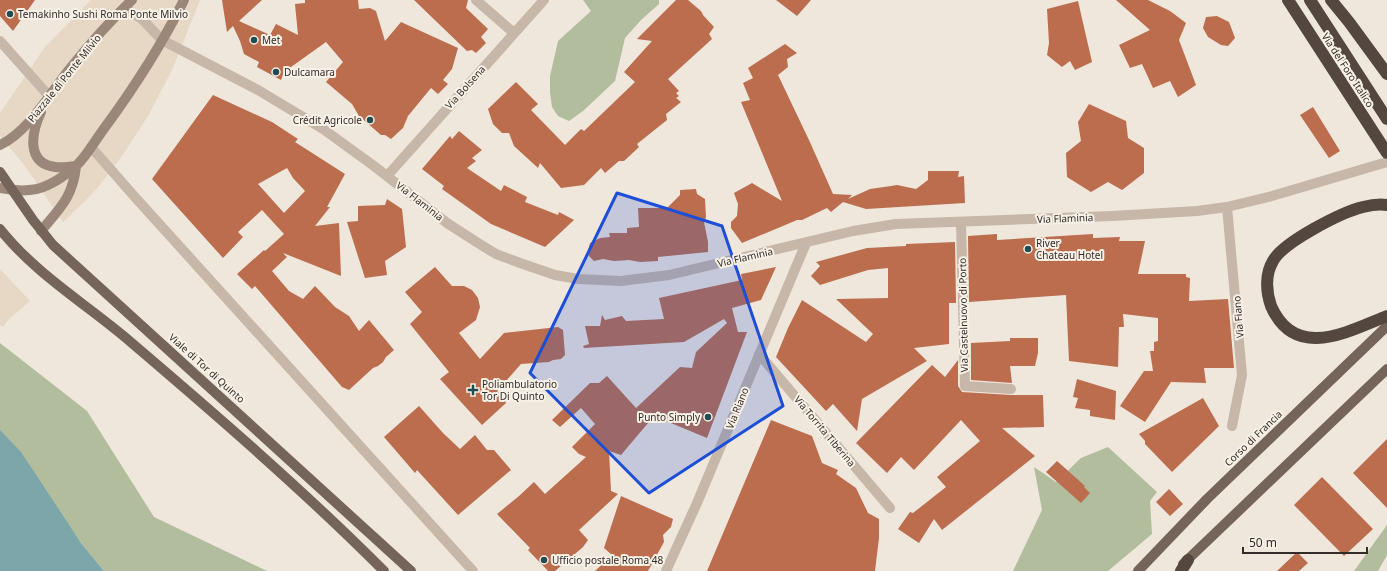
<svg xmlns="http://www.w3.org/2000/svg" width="1387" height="571" font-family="'Noto Sans',sans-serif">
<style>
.green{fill:#b1bd9d}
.plaza{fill:#e6d8c4}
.water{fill:#7da6aa}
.building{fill:#bb6d4e;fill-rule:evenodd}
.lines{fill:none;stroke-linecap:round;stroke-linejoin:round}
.street{stroke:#c6b7a8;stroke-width:10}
.secondary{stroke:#9a877a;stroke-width:10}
.primary{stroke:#75645a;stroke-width:10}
.highway{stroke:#544740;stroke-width:12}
.marked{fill:#1d4ed8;fill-opacity:0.2;stroke:#1d4ed8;stroke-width:3;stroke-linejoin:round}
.poi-dot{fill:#214c52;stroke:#f7f1e7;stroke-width:1.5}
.labels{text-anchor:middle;stroke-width:4;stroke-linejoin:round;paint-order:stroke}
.poi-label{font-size:10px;fill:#342c28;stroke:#f7f1e7;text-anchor:start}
.street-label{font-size:10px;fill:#342c28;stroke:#f7f1e7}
</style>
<rect width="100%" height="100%" fill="#efe7db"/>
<path class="green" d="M583 0H659V4L641 20 625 38 615 81 583 111 569 121 558 116 552 107 550 92V76L558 41 591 11Z
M0 343 87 411 154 517 267 571H104L81 543 0 431Z
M1108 447 1157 492 1150 501 1152 534 1108 571H1013L1042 510 1034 467 1056 482 1081 458Z
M1387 525V555L1378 571H1354Z"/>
<path class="plaza" d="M91 0H200L172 70 148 116 124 153 99 186 85 201 63 222 25 166 0 136V113L45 47Z
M0 269 30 301 7 321 3 327 0 325Z"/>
<path class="water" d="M0 430 21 452 81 543 104 571H0Z"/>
<path class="building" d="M0 0H35L13 31 0 16Z
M222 0H262L239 21 270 35 276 24 298 35 295 4 305 3V0H358L359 9 370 8 376 11 385 41 401 22 458 48 452 69 443 80 448 84 438 94 431 88 408 116 403 128 391 139 385 135H381L359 116 352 104 326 82 343 62 326 42 284 72 281 80 257 67 259 62 244 54 240 41 233 26 227 32Z
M414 0H468L466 8 488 29 481 37 486 43 476 53 472 50 467 51Z
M676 0H688L701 11 703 15 714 27 709 34 712 39 668 79 679 91 676 93 679 96 676 98 681 102 666 114 667 120 637 144 639 147 624 161H619L605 173 601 168 584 185 561 188 540 163 538 168 514 146 509 133H502L493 124 488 109 516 82 538 104 531 110 565 145 581 129 584 131 635 82 624 72 652 41 637 39Z
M776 0H811L797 16Z
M1116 0H1148L1170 11 1186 23 1179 40 1196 85 1178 97 1170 81 1153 88 1142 64 1130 68 1119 45 1150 30Z
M1078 1 1092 62 1075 70 1070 61 1062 67 1047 55 1049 43 1047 9Z
M1217 16 1229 22 1235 38 1228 46 1221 45 1208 37 1203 28 1206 17Z
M785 44 797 53 787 59 788 67 778 75 809 140 833 194 852 195 848 199 870 189 891 186 897 185 916 189 928 180V171H959L958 177 964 176 965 203 866 209 843 202 831 212 827 208 802 220H797L790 223 742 243 731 228V222L737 216 738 204 734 193 752 183 782 201 741 102 750 100 743 83 753 78 748 68Z
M213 95 272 122 298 139 295 142 345 174 327 207H330L315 226 339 223 341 276 283 253 287 257 272 271 289 291 303 299 315 286 335 307 349 316 359 331 369 320 394 350 386 357 383 362 378 366 373 368 349 390 342 387 255 286 252 289 237 274 264 250 265 251 284 234 262 210 238 232 243 237 223 258 152 179ZM287 168 293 178 305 191 284 213 258 184Z
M1089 104 1126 121 1128 138 1144 148V173L1122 190 1108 182 1091 192 1067 177 1066 153 1081 141 1078 122Z
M1313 107 1340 151 1329 158 1300 115Z
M459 131 482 150 472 158 476 161 467 168 501 191 504 185 527 197 525 202 558 215 559 212 574 220 545 247 491 224 442 189 444 186 422 169 450 136 452 139Z
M696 189 697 194 705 199 706 217 704 222 708 242V252L658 257V261L640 262 629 260 614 261 603 259 594 261 589 256 588 251 590 243 600 238 610 237 609 233H627V228L639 227 638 208H667L680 195V190Z
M387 199 402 209 406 247 385 261 387 275 365 278 347 222 358 221V206L385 205Z
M997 234V240L1093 234V238L1120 237 1119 241H1145L1138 274H1186V277L1190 278 1189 301 1228 299 1234 368H1204L1206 383 1171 382 1145 422 1120 406 1144 371H1153L1150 351H1154V342L1158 341V318L1123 314 1124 327H1119L1118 367 1069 361 1066 295 969 302 968 236Z
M955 242 956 303H949V344L914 348 927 361 862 399 857 431 833 404 826 411 776 357 788 328 802 300 866 342 873 334 836 299 888 298V268L868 270 820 285 811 276 820 266 816 262 867 248 906 246V244Z
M435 267 452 286H464L472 290 478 298 480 307 476 320 459 333 480 359 504 333 558 327 563 330 565 355 561 359 553 360 549 362 521 364 497 391 504 398 506 403 482 425 440 379 449 372 410 324 422 312 405 292Z
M776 267 761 300 732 308 738 332H747L707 438 654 416 621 455 609 451 611 491 618 494 579 530 588 540 583 547 555 571H548L528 550 530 548 497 514 519 496 534 482 545 494 586 457 579 454 572 447 595 424 581 408 560 427 552 420 590 383H599L607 376 636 408 680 367 692 368 696 352 727 323 724 319 684 342 584 348 583 346 589 344 585 326H600L602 315 605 320 622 316 626 321 664 319 659 298 742 280 741 274Z
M1010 338H1038V353L1035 366H1010L1012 383 971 380V343L1010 341Z
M958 360V386L962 392 1011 395H1043L1044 427 1002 428 1035 456 942 530 934 519 919 543 898 529 910 512 913 513 946 487 937 477 980 441 961 420 914 470 901 457 887 473 856 443 932 365 945 377Z
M1077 379 1116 391 1115 420 1090 416V410L1075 408 1078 398 1073 397Z
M1203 398 1219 426 1172 472 1145 444V441L1139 434Z
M419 406 443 433 460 449 475 435 487 450H494L511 470 458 515 417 470 415 473 384 437Z
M771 420 812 436 822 463 838 470 836 474 856 488 868 513 879 519V538L875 571H707Z
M1387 439V508L1353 473Z
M1057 461 1085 486 1084 487 1090 493 1081 503 1046 472Z
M1322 477 1373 529 1344 556 1294 505Z
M1169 489 1183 504 1170 516 1156 502Z
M621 496 673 519 671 527 663 535 664 542 648 571H595L612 555 604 548Z
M1297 552 1308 563 1299 571H1277Z"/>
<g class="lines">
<path class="street" d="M476 0 514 33
M124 8 142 19 162 40 258 90 323 129 374 166 447 223 478 243 496 254 520 263 555 275 578 279 621 281 669 275 853 231 896 224 1112 216 1197 211 1227 207 1272 196 1387 162
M0 41 49 96
M91 147 134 196 473 571
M387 176 544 0
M1227 207 1242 375 1232 426
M961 222 965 386 1011 389
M759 354 890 508
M666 571 697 503 806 243"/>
<path class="secondary" d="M41 112C32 131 25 163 55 167 62 168 69 167 76 166
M0 145C28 132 49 95 68 71 88 46 109 22 132 0
M0 188C15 191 34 192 48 185 57 181 68 173 76 166 86 157 95 141 103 130 134 88 161 46 184 0
M41 231C60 208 73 197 76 166"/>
<path class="primary" d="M0 172 33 220 53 245 411 571
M0 229C35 273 83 302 126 338 214 413 302 489 384 571
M1183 564 1387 369
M1138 571 1207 499 1387 326"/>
<path class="highway" d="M1288 0 1387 153
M1310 0 1387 119
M1331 0 1349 22 1387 74
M1387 205C1379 204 1371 205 1363 207 1342 212 1283 242 1273 261 1265 274 1266 292 1271 306 1295 361 1347 332 1387 316
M1181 571 1188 560"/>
</g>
<path class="marked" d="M617 193 722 226 783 406 649 493 530 373Z"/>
<g class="poi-dot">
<circle cx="10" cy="14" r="4"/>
<circle cx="254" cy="40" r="4"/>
<circle cx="276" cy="72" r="4"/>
<circle cx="370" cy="120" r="4"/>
<circle cx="1028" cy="249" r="4"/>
<path d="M471 384h4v4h4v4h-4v4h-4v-4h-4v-4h4z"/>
<circle cx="708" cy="417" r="4"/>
<circle cx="544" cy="560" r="4"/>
</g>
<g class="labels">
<g class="poi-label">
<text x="18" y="18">Temakinho Sushi Roma Ponte Milvio</text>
<text x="262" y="44">Met</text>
<text x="284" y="76">Dulcamara</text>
<text x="362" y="124" text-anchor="end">Crédit Agricole</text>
<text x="1036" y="247">River<tspan x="1036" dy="12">Chateau Hotel</tspan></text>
<text x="482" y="388">Poliambulatorio<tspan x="482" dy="12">Tor Di Quinto</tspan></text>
<text x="700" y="421" text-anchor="end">Punto Simply</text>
<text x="552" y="564">Ufficio postale Roma 48</text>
</g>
<g class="street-label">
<text transform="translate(1348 70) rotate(57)" y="4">Via del Foro Italico</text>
<text transform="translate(64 78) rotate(-51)" y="4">Piazzale di Ponte Milvio</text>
<text transform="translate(465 87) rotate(-48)" y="4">Via Bolsena</text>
<text transform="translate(420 201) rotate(38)" y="4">Via Flaminia</text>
<text transform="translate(1065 218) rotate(-2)" y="4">Via Flaminia</text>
<text transform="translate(745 257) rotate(-13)" y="4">Via Flaminia</text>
<text transform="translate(963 315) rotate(-91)" y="4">Via Castelnuovo di Porto</text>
<text transform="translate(1238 317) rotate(-95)" y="4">Via Fiano</text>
<text transform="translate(207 368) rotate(42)" y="4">Viale di Tor di Quinto</text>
<text transform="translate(737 408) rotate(-68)" y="4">Via Riano</text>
<text transform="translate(825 431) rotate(50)" y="4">Via Torrita Tiberina</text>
<text transform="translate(1253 438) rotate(-44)" y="4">Corso di Francia</text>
</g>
</g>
<path d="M1243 547v6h124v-6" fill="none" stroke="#342c28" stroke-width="2"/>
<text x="1249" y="547" font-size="12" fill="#342c28" stroke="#f7f1e7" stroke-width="3" paint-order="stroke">50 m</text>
</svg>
